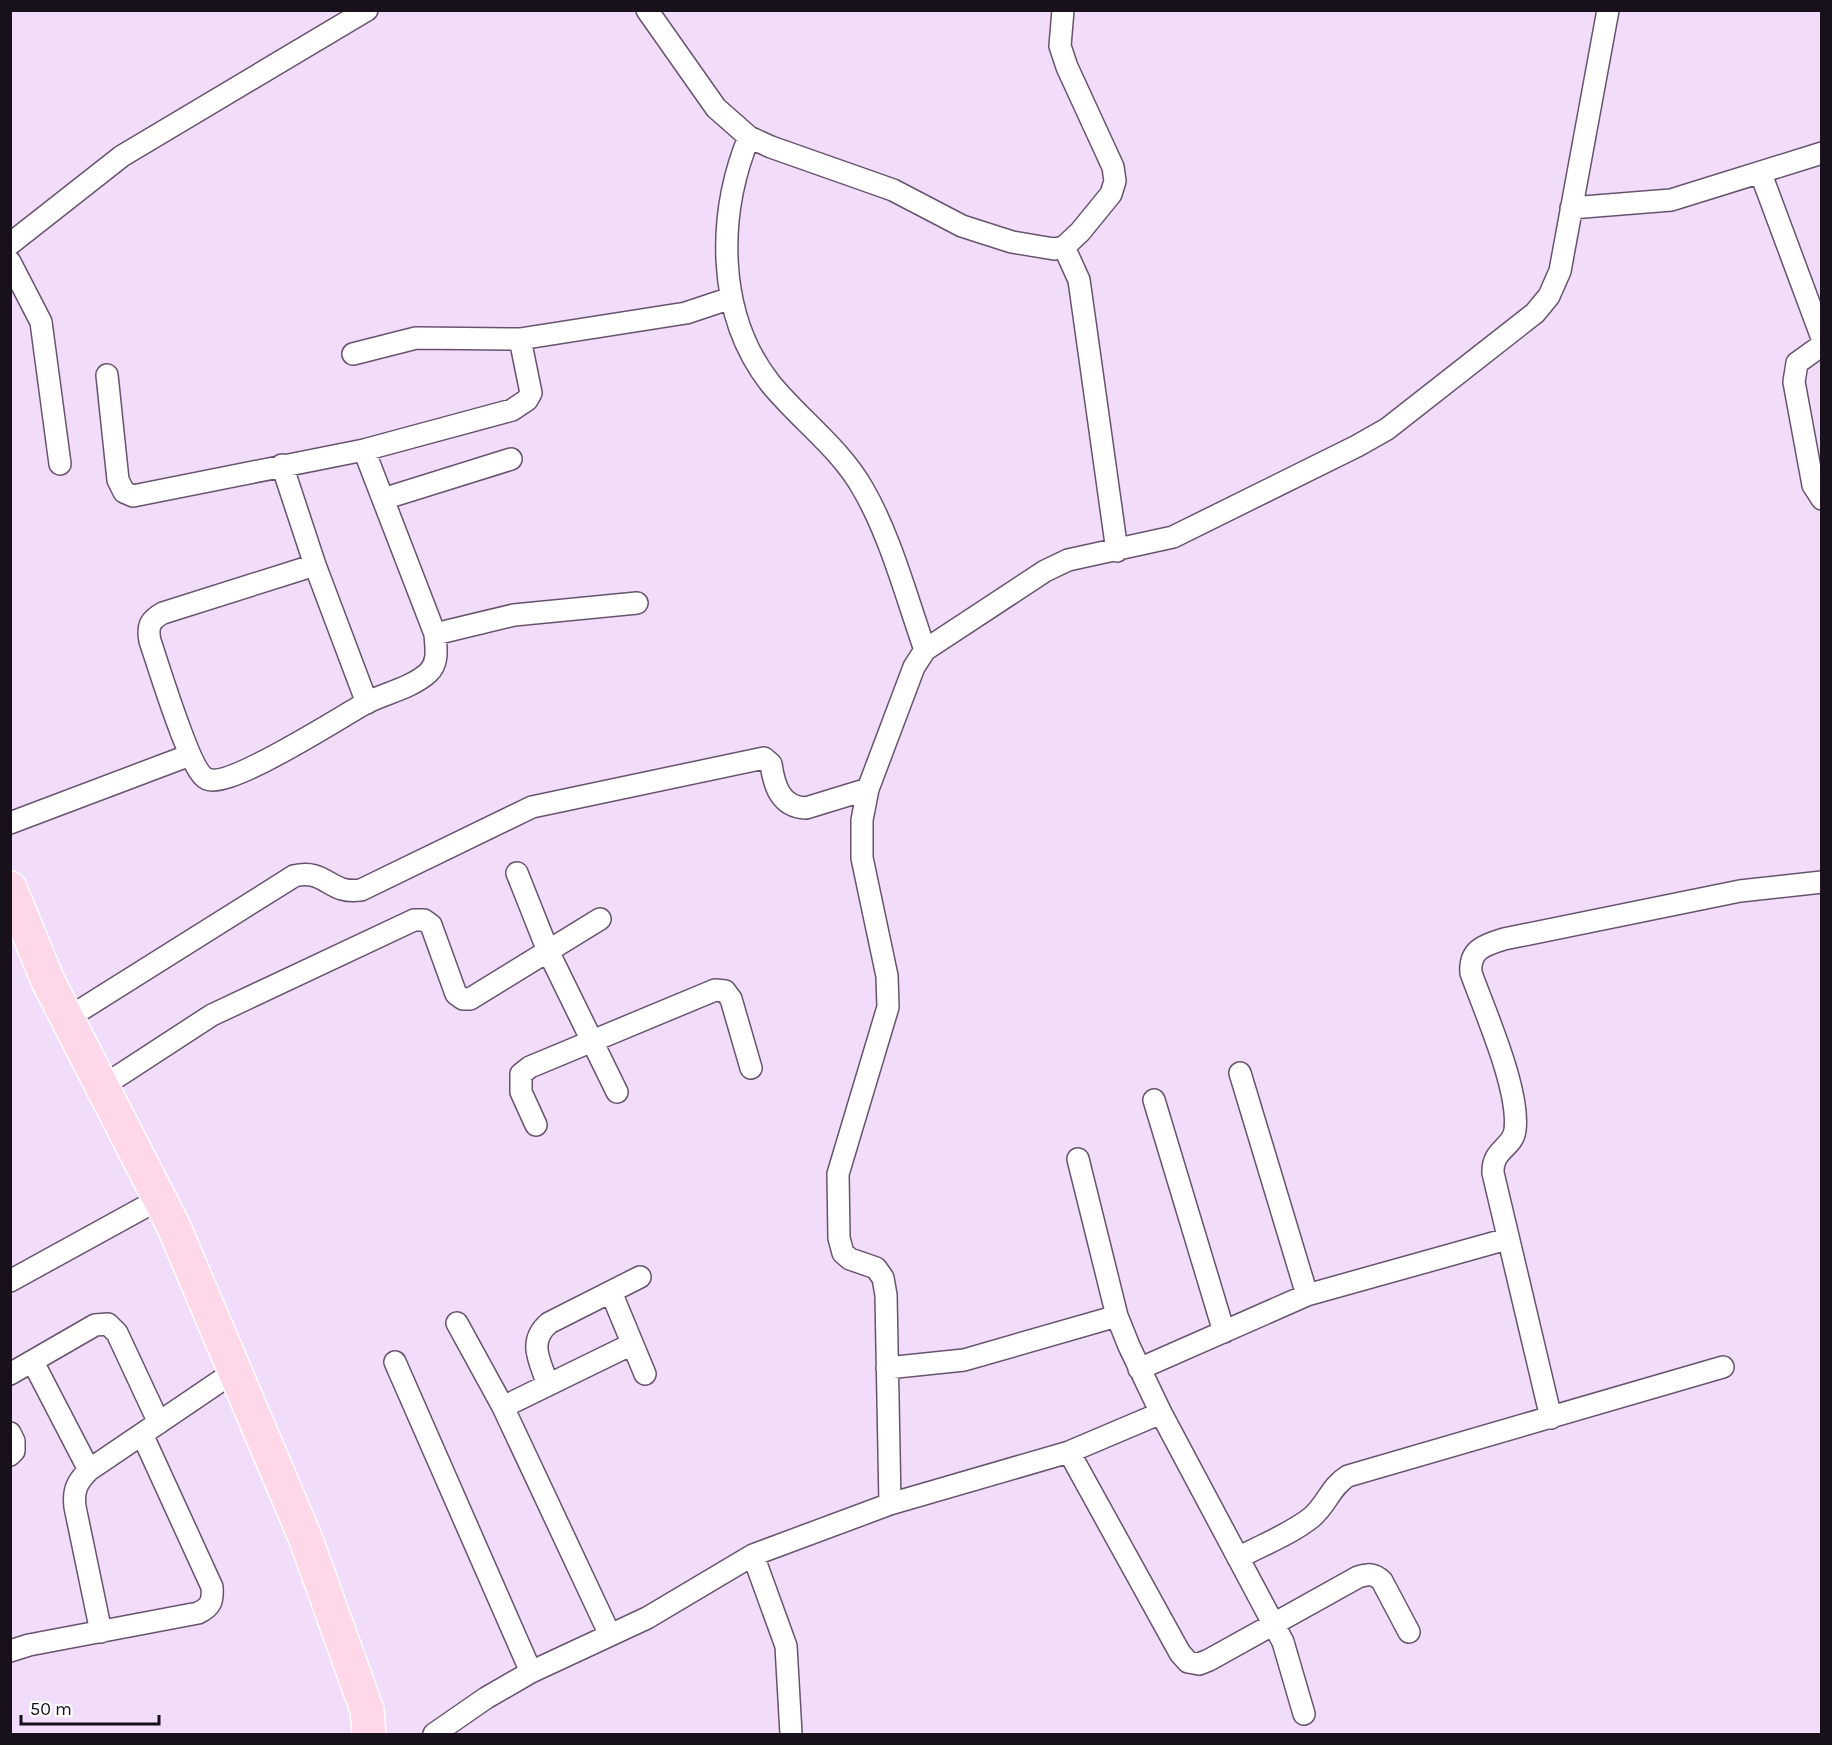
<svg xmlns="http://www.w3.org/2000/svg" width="1832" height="1745" font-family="Karla,sans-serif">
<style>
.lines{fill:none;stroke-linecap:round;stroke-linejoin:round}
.minor-casing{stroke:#66546d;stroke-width:24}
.primary-casing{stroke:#fff;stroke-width:36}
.minor{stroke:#fff;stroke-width:21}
.primary{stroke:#fed7e9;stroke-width:33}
</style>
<rect width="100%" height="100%" fill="#f1dcfa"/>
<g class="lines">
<defs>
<path id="minor" d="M647 10 716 108 749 137 771 147 893 190 962 226 1012 242 1054 249 1064 247 1080 232 1111 194 1115 181 1113 167 1067 67 1060 46 1063 10
M749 137C717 215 716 314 770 383 799 419 840 448 863 489 890 535 907 599 925 650
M1761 174 1822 338
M1571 208 1671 200 1822 153
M10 244 122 156 367 10
M1064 247 1079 280 1117 551
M10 262 41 322 60 464
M1822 345 1797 363 1794 382 1813 485 1822 499
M353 354 416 338 520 339 686 313 731 298
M107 375 118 480 124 492 133 496 364 450 512 410 527 400 531 393 520 339
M282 465 315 565 367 703
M383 499 511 459
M315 565 163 613C150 620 147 626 150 641 158 664 190 772 207 779 230 789 340 717 366 703 386 693 411 688 428 673 439 663 436 648 435 634L364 450
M435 634 514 615 637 603
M10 823 190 755
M517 873 548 951 617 1092
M68 1018 294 876C326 868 329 895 361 890L532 807 764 758 771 764C774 785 780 807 806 808L868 789
M1240 1073 1307 1295
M103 1086 212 1015 414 920H424L431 925 456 994 463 999H470L600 919
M1154 1100 1224 1332
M536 1125 521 1092V1074L530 1067 715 990 725 991 731 999 751 1068
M1078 1159 1117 1316 1129 1346 1161 1413 1283 1642 1304 1714
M10 1281 161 1198
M611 1292 645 1374
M457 1323 503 1407 610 1635
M33 1362 89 1470
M395 1362 531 1672
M887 1368 964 1360 1117 1316
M1139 1369 1307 1295 1507 1239
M10 1374 95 1325 108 1324 117 1333 159 1423
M548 1385C540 1361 527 1342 549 1323L640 1277
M503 1407 632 1344
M1551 1418 1493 1173C1492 1149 1513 1148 1515 1130 1520 1090 1485 1012 1471 973 1469 950 1484 945 1504 939L1740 891 1822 882
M10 1433 14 1441V1451L10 1455
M1069 1452 1180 1653 1188 1662 1199 1664 1209 1660 1358 1577C1368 1574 1374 1573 1382 1581L1409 1632
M890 1504 886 1295 883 1278 876 1268 850 1259 843 1253 839 1238 838 1174 888 1007 887 976 862 858V820L868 789 914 667 925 650 1045 571 1068 560 1173 537 1357 446 1387 429 1535 313 1549 296 1560 271 1608 10
M753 1555 786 1646 791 1734
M1238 1558C1262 1545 1291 1534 1312 1517 1327 1504 1331 1486 1348 1476L1723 1367
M101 1632 75 1507C73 1490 77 1482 89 1470L235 1371
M10 1651 29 1645 198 1613C211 1607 213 1601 212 1587L142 1434
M434 1734 486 1698 531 1672 647 1618 753 1555 890 1504 1069 1452 1161 1413"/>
<path id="primary" d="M10 888 48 981 173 1225 305 1537 367 1710 369 1734"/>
</defs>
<use href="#minor" class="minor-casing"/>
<use href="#primary" class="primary-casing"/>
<use href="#minor" class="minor"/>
<use href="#primary" class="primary"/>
</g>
<rect width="1832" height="1745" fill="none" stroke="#18111b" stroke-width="24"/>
<path d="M21 1715v9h138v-9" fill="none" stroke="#18111b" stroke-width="3"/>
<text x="30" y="1715" font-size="18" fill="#18111b" stroke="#ffffff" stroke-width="4.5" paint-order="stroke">50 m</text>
</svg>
